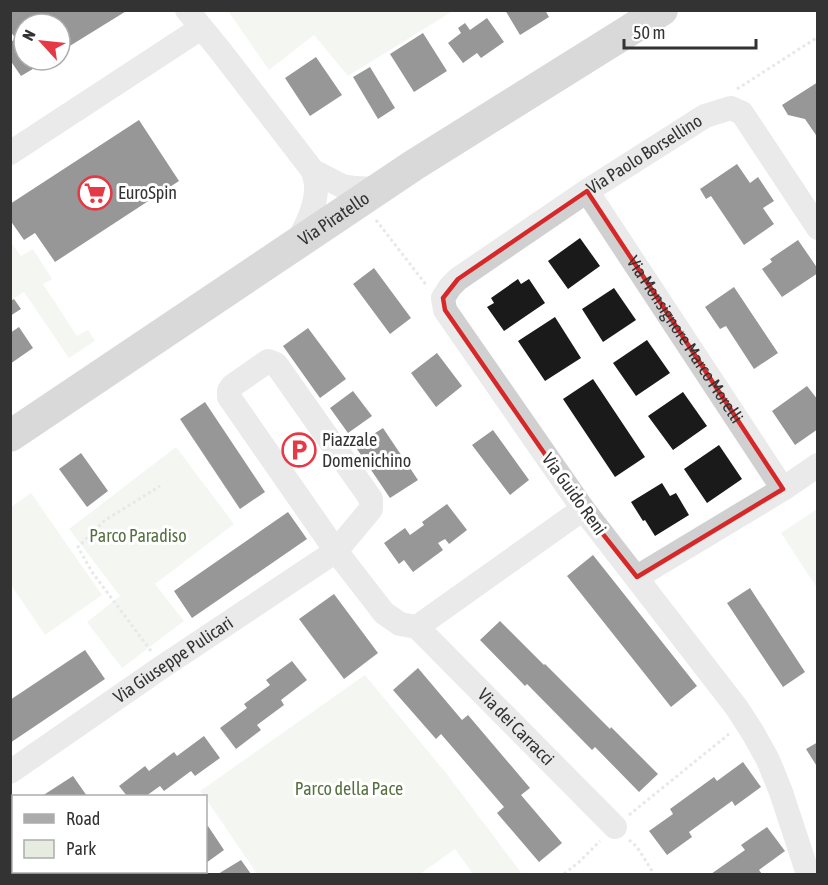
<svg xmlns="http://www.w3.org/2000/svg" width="828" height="885" font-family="'Asap Condensed',sans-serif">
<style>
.green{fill:#e6ecdf}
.building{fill:#1a1a1a}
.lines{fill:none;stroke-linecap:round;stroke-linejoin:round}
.path{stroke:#cdcdcd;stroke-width:3;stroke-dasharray:3 3;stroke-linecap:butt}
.minor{stroke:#d0d0d0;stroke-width:24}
.major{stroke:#ababab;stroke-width:32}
.marked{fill:none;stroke:#d62828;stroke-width:4.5;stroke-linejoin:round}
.labels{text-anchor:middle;stroke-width:6;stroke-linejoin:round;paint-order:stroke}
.street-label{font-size:18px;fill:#333;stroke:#fff}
.poi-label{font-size:18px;fill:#333;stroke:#fff;text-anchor:start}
.park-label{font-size:18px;fill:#56703f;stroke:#fff}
</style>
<rect width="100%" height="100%" fill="#fff"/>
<path class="green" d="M228 11H453L348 76 314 35 269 70Z
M10 241 21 256 33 249 52 279 43 284 77 336 88 330 95 341 69 358 24 292 11 300Z
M176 447 234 524 155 584 184 621 122 668 87 622 120 596 69 529Z
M31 493 102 595 45 635 11 585V507Z
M817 509V588L781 533Z
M365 675 446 773 522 874H473L455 849 420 874H257L206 799V796H204L200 791Z"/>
<path class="building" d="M10 10H128L60 52V24H24V60H48L21 76 10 60V42L16 39 10 31Z
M505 10H545L549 17 520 35Z
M487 18 504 42 481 58 477 53 463 63 448 43 461 33 458 28 465 23 470 30Z
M423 33 447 71 414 92 390 54Z
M316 57 342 95 310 116 285 78Z
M370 67 395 108 378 119 353 77Z
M818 82V138L805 119 788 115 782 105Z
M139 120 179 181 55 262 35 233 24 240 10 220V204Z
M737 164 750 183 758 177 774 201 763 208 774 224 744 245 711 196 706 199 700 189Z
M580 238 600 266 568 289 548 261Z
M798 240 818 269V273L782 297 762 269 772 262 770 259Z
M374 268 411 318 390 334 353 284Z
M518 279 521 284 529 279 545 303 504 331 487 307 494 303 491 298Z
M734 287 778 353 754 369 726 326 720 329 705 307Z
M614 288 636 320 603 342 582 309Z
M14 299 21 309 10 316V301Z
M555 317 581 358 545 381 518 341Z
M19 327 33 348 10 364V333Z
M308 328 346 379 320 398 283 346Z
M647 340 670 373 636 396 613 363Z
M437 353 462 386 436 407 411 373Z
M593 379 645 457 615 477 563 399Z
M807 386 818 400V429L795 445 772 411Z
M353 391 372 416 348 433 330 408Z
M683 392 707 426 673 450 648 416Z
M205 402 265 492 240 509 180 419Z
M383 428 418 480 390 498 355 446Z
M493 430 529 480 510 495 472 445Z
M719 445 742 479 707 503 684 469Z
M81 453 108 491 87 507 59 469Z
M662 483 670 496 676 493 689 515 655 536 645 520 643 521 631 502Z
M447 504 467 530 449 544 445 539 438 543 443 550 413 572 404 560 399 564 384 543 405 528 410 535 424 525 422 522Z
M288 512 307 539 192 618 174 591Z
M593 555 697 686 671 707 567 576Z
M750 588 805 672 783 687 727 603Z
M334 594 378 653 344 679 299 619Z
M500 621 544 665 545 664 610 729 611 727 658 774 639 792 595 747 592 750 590 748 527 684 525 686 480 640Z
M85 650 105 679 10 743V700Z
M292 661 307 680 281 700 284 705 257 725 261 730 236 749 220 728 247 708 244 704 270 685 266 680Z
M418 668 462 720 468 715 530 788 521 795 562 843 539 862 497 813 504 807 441 734 436 739 393 690Z
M204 736 220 758 195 776 191 771 164 791 160 786 146 796H127L119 786 145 766 149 771 174 752 177 756Z
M818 742V768L806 749Z
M743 762 761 787 735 806 732 801 689 832 692 837 667 855 649 831 673 814 670 809 714 777 717 781Z
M73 776 87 796H42Z
M208 826 224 850 206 863V828Z
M767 827 785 851 759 870 762 874H711L745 850 741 845Z
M241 860 251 874H218Z
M129 872H177L179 874H124Z"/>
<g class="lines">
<path class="path" d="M737 89 818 37
M376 220 427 286
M151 651 92 572 78 547 104 521 160 486
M629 815 729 734
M629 840 637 847 654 874
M564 874 579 862 600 841"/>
<g class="minor">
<path d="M187 10 219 49 313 171 342 186 355 188 377 189"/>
<path d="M10 153 201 28"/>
<path id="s1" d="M587 191 783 489"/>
<path d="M297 243C306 226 317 205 316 186 316 181 314 176 313 171"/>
<path d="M637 577 783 489 818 465"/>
<path d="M417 627 583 509"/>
<path id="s2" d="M10 772 162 667 336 551 371 509V499L276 364 268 361 232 386 229 391V397L336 551 384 613 400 624 417 627 615 827"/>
<path d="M10 818 14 823"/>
<path d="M44 872 46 874"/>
<path id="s3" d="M808 874 781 792 768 760 753 733 737 708 583 509 445 310 443 298 450 287 458 279 587 191 705 116 731 108 742 113 818 228"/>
</g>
<path class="major" id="s4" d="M10 436 414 165 662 10"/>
</g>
<path d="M0 0H828V885H0ZM587 191 783 489 637 577 583 509 445 310 443 298 458 279Z" fill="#fff" fill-opacity=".55" fill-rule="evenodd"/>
<path class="marked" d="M587 191 783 489 637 577 583 509 445 310 443 298 458 279Z"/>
<defs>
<symbol id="supermarket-ring" viewBox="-11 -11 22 22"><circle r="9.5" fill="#fff" stroke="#e63946" stroke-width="1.5"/><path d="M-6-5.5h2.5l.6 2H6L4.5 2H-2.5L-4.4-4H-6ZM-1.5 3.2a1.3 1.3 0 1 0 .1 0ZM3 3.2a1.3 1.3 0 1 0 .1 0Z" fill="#e63946"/></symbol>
<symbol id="parking-ring" viewBox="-11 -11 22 22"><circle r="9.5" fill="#fff" stroke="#e63946" stroke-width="1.5"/><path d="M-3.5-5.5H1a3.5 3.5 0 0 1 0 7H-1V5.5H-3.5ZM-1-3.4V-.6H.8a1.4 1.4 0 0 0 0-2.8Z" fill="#e63946"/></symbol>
</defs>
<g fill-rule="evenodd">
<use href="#supermarket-ring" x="76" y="174" width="38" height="38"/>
<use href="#parking-ring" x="280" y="431" width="38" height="38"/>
</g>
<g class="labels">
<g class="street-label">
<text dy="6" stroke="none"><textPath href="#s3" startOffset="936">Via Paolo Borsellino</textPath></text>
<text dy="6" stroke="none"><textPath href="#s4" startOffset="390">Via Piratello</textPath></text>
<text dy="6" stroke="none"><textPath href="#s1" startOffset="178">Via Monsignore Marco Morelli</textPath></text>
<text transform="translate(574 494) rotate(54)" y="6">Via Guido Reni</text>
<text dy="6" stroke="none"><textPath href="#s2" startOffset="198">Via Giuseppe Pulicari</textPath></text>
<text dy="6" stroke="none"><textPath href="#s2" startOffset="1131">Via dei Carracci</textPath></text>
</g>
<g class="poi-label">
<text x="118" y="199">EuroSpin</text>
<text x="322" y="446">Piazzale<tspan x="322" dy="21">Domenichino</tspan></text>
</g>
<g class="park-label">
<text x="138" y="542">Parco Paradiso</text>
<text x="349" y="795">Parco della Pace</text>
</g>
</g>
<rect width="828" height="885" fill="none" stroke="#333333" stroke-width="24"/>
<rect x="12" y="795" width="195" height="78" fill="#ffffff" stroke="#adadad" stroke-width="1.5"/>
<rect x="24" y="814" width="30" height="9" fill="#ababab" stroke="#adadad" stroke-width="1.5"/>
<text x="66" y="825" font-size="18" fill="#333333">Road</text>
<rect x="24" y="840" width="30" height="18" fill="#e6ecdf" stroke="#adadad" stroke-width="1.5"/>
<text x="66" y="855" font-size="18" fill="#333333">Park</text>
<g transform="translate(42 42) rotate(297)"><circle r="28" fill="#ffffff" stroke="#adadad" stroke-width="1.5"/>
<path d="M0-4.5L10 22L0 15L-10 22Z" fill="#e63946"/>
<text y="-9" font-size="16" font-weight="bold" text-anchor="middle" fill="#333333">N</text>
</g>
<path d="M624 39v9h132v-9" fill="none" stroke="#333333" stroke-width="3"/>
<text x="633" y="39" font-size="18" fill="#333333" stroke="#ffffff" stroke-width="4.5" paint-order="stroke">50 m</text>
</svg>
